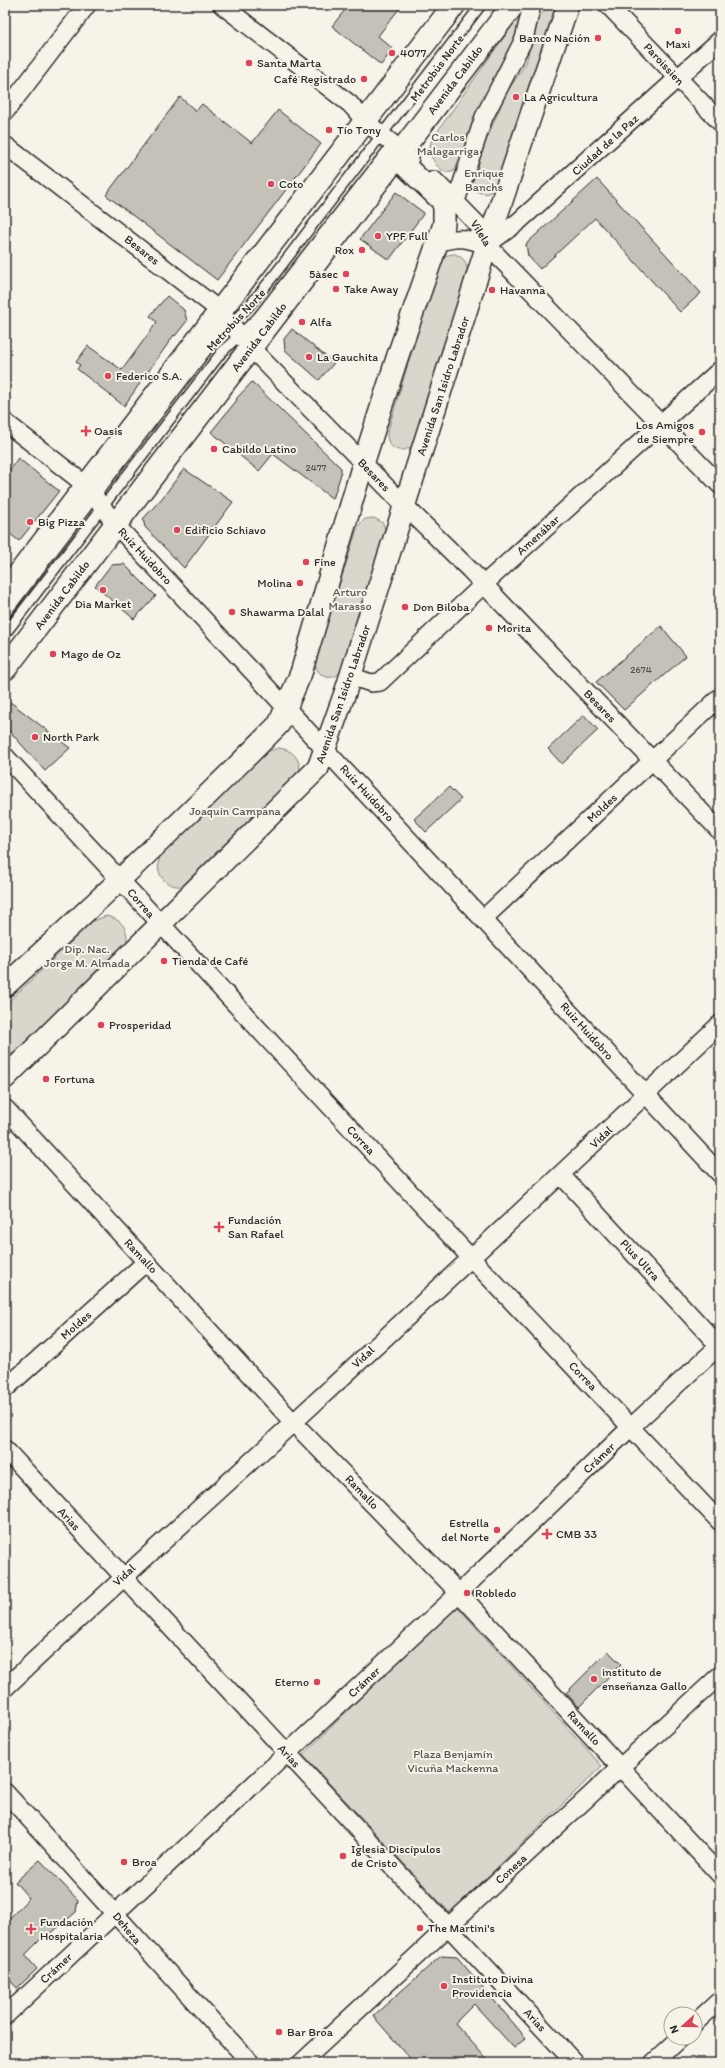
<svg xmlns="http://www.w3.org/2000/svg" width="725" height="2068" font-family="Itim,sans-serif">
<style>
.park{fill:#dad6cc;stroke:#82807c}
.building{fill:#c4c1b9;stroke:#2b2b2b}
.lines{fill:none;stroke-linecap:round;stroke-linejoin:round}
.service-casing{stroke:#2b2b2b;stroke-width:12}
.minor-casing{stroke:#2b2b2b;stroke-width:20}
.tertiary-casing{stroke:#2b2b2b;stroke-width:24}
.secondary-casing{stroke:#2b2b2b;stroke-width:25}
.service{stroke:#f7f3e8;stroke-width:9}
.minor{stroke:#f7f3e8;stroke-width:17}
.tertiary{stroke:#f7f3e8;stroke-width:21}
.secondary{stroke:#f7f3e8;stroke-width:22}
.poi-dot{fill:#d1495b;stroke:#f7f3e8;stroke-width:1.5}
.labels{text-anchor:middle;stroke-width:4;stroke-linejoin:round;paint-order:stroke}
.number-label{font-size:10px;fill:#51504e}
.poi-label{font-size:12px;fill:#2b2b2b;stroke:#f7f3e8;text-anchor:start}
.street-label{font-size:12px;fill:#2b2b2b;stroke:#f7f3e8}
.park-label{font-size:12px;fill:#575653;stroke:#f7f3e8}
</style>
<rect width="100%" height="100%" fill="#f7f3e8"/>
<filter id="ink" filterUnits="userSpaceOnUse"><feTurbulence type="fractalNoise" baseFrequency=".025" numOctaves="2"/><feDisplacementMap in="SourceGraphic" scale="8" xChannelSelector="R" yChannelSelector="G"/><feConvolveMatrix kernelMatrix="1 2 1 2 8 2 1 2 1" color-interpolation-filters="sRGB"/></filter>
<g filter="url(#ink)">
<path class="park" d="M549 5 556 8 496 187C490 195 482 196 474 189L471 177 505 95 526 63 536 21Z
M516 20 519 23 518 32 483 103 454 171C443 177 433 162 430 153 429 149 431 143 432 139Z
M455 254C465 258 468 264 467 274L416 441C407 456 386 452 387 433L438 266C442 258 445 254 455 254Z
M374 518 383 523 386 532 341 672C330 683 315 676 315 660L358 526 365 519Z
M279 748C293 750 300 758 300 772L188 885C167 891 152 874 161 854L265 752Z
M106 916C123 919 131 932 125 948L15 1053 5 1055V1005L93 921Z
M455 1604 602 1766 450 1913 303 1755Z"/>
<path class="building" d="M349 5H402L378 36 393 49 381 65 332 26Z
M180 97 196 111 202 104 252 143 278 110 321 144 217 280 106 195Z
M597 179 701 293 680 312 595 218 540 269 528 256 526 244Z
M396 192 424 213 389 260 360 239Z
M167 296 184 310 187 321 175 336 174 335 124 406 77 369 80 365 76 362 88 346 122 370 157 322 150 316Z
M292 329 334 363 319 380 285 350 284 339Z
M252 382 341 468V474L333 499 273 454 259 471 211 432 237 400 236 399Z
M18 458 59 491 19 541 5 530V476Z
M184 469 233 502 184 568 145 527 143 519 163 497Z
M124 564 156 596 134 619 95 586 111 565Z
M661 626 686 656 624 710 596 682Z
M5 698 70 748 45 771 5 726Z
M584 715 598 730 562 764 548 749Z
M449 787 461 799 426 832 414 819Z
M608 1651 621 1664 579 1707 566 1693Z
M40 1860 78 1900 76 1912 48 1936 46 1934 25 1955 37 1969 17 1988 5 1975V1923L29 1898 15 1882Z
M441 1956 457 1957 526 2038 514 2048 474 2004 455 2023 490 2063H414L373 2016Z"/>
<g class="lines">
<defs>
<path id="service" d="M5 614 216 338 249 306 272 278 481 5
M5 634 221 353 258 317 394 142"/>
<path id="minor" d="M222 5 350 104 365 121 410 158
M608 5 720 122
M5 112 87 5
M5 145 219 310 251 348 405 506 470 570 720 831
M434 180 480 227 487 245 720 485
M456 201 484 117 524 39 532 5
M437 243C459 236 466 238 487 245
M487 245 518 222 720 40
M5 422 87 486 115 524 720 1174
M350 676 371 683 380 682 483 585 720 370
M5 756 470 1257 720 1522
M484 918 720 697
M5 1108 293 1422 459 1593 720 1875
M561 1175 719 1346
M5 1389 146 1262
M5 1449 575 2063
M5 1688C100 1598 197 1511 294 1422 437 1290 579 1158 720 1024
M5 1792C87 1882 168 1974 251 2063
M5 2016 459 1593 631 1427 720 1345
M695 2023 720 2000
M301 2063 720 1675
M653 2063 680 2038"/>
<path id="tertiary" d="M5 986C99 901 190 814 279 724L301 673 363 464 398 355 444 224V208L442 201 397 158
M5 1078 318 768 346 690 487 245 568 5"/>
<path id="secondary" d="M5 592 454 5
M5 669 513 5"/>
</defs>
<use href="#service" class="service-casing"/>
<use href="#minor" class="minor-casing"/>
<use href="#tertiary" class="tertiary-casing"/>
<use href="#secondary" class="secondary-casing"/>
<use href="#service" class="service"/>
<use href="#minor" class="minor"/>
<use href="#tertiary" class="tertiary"/>
<use href="#secondary" class="secondary"/>
</g>
</g>
<g class="poi-dot">
<circle cx="678" cy="31" r="4"/>
<circle cx="598" cy="38" r="4"/>
<circle cx="392" cy="53" r="4"/>
<circle cx="249" cy="63" r="4"/>
<circle cx="364" cy="79" r="4"/>
<circle cx="516" cy="97" r="4"/>
<circle cx="329" cy="130" r="4"/>
<circle cx="271" cy="184" r="4"/>
<circle cx="378" cy="236" r="4"/>
<circle cx="362" cy="250" r="4"/>
<circle cx="346" cy="274" r="4"/>
<circle cx="336" cy="289" r="4"/>
<circle cx="492" cy="290" r="4"/>
<circle cx="302" cy="322" r="4"/>
<circle cx="309" cy="357" r="4"/>
<circle cx="108" cy="376" r="4"/>
<path d="M84 425h4v4h4v4h-4v4h-4v-4h-4v-4h4z"/>
<circle cx="702" cy="432" r="4"/>
<circle cx="214" cy="449" r="4"/>
<circle cx="30" cy="522" r="4"/>
<circle cx="177" cy="530" r="4"/>
<circle cx="306" cy="562" r="4"/>
<circle cx="300" cy="583" r="4"/>
<circle cx="103" cy="590" r="4"/>
<circle cx="405" cy="607" r="4"/>
<circle cx="232" cy="612" r="4"/>
<circle cx="489" cy="628" r="4"/>
<circle cx="53" cy="654" r="4"/>
<circle cx="35" cy="737" r="4"/>
<circle cx="164" cy="961" r="4"/>
<circle cx="101" cy="1025" r="4"/>
<circle cx="46" cy="1079" r="4"/>
<path d="M217 1221h4v4h4v4h-4v4h-4v-4h-4v-4h4z"/>
<circle cx="497" cy="1530" r="4"/>
<path d="M545 1528h4v4h4v4h-4v4h-4v-4h-4v-4h4z"/>
<circle cx="467" cy="1593" r="4"/>
<circle cx="594" cy="1679" r="4"/>
<circle cx="317" cy="1682" r="4"/>
<circle cx="343" cy="1856" r="4"/>
<circle cx="124" cy="1862" r="4"/>
<circle cx="420" cy="1928" r="4"/>
<path d="M29 1923h4v4h4v4h-4v4h-4v-4h-4v-4h4z"/>
<circle cx="444" cy="1986" r="4"/>
<circle cx="279" cy="2032" r="4"/>
</g>
<g class="labels">
<g class="number-label">
<text x="316" y="471">2477</text>
<text x="641" y="673">2674</text>
</g>
<g class="poi-label">
<text x="590" y="42" text-anchor="end">Banco Nación</text>
<text x="678" y="48" text-anchor="middle">Maxi</text>
<text x="400" y="57">4077</text>
<text x="257" y="67">Santa Marta</text>
<text x="356" y="83" text-anchor="end">Café Registrado</text>
<text x="524" y="101">La Agricultura</text>
<text x="337" y="134">Tío Tony</text>
<text x="279" y="188">Coto</text>
<text x="386" y="240">YPF Full</text>
<text x="354" y="254" text-anchor="end">Rox</text>
<text x="338" y="278" text-anchor="end">5àsec</text>
<text x="344" y="293">Take Away</text>
<text x="500" y="294">Havanna</text>
<text x="310" y="326">Alfa</text>
<text x="317" y="361">La Gauchita</text>
<text x="116" y="380">Federico S.A.</text>
<text x="694" y="429" text-anchor="end">Los Amigos<tspan x="694" dy="14">de Siempre</tspan></text>
<text x="94" y="435">Oasis</text>
<text x="222" y="453">Cabildo Latino</text>
<text x="38" y="526">Big Pizza</text>
<text x="185" y="534">Edificio Schiavo</text>
<text x="314" y="566">Fine</text>
<text x="292" y="587" text-anchor="end">Molina</text>
<text x="103" y="608" text-anchor="middle">Dia Market</text>
<text x="413" y="611">Don Biloba</text>
<text x="240" y="616">Shawarma Dalal</text>
<text x="497" y="632">Morita</text>
<text x="61" y="658">Mago de Oz</text>
<text x="43" y="741">North Park</text>
<text x="172" y="965">Tienda de Café</text>
<text x="109" y="1029">Prosperidad</text>
<text x="54" y="1083">Fortuna</text>
<text x="228" y="1224">Fundación<tspan x="228" dy="14">San Rafael</tspan></text>
<text x="489" y="1527" text-anchor="end">Estrella<tspan x="489" dy="14">del Norte</tspan></text>
<text x="556" y="1538">CMB 33</text>
<text x="475" y="1597">Robledo</text>
<text x="602" y="1676">instituto de<tspan x="602" dy="14">enseñanza Gallo</tspan></text>
<text x="309" y="1686" text-anchor="end">Eterno</text>
<text x="351" y="1853">Iglesia Discípulos<tspan x="351" dy="14">de Cristo</tspan></text>
<text x="132" y="1866">Broa</text>
<text x="40" y="1926">Fundación<tspan x="40" dy="14">Hospitalaria</tspan></text>
<text x="428" y="1932">The Martini's</text>
<text x="452" y="1983">Instituto Divina<tspan x="452" dy="14">Providencia</tspan></text>
<text x="287" y="2036">Bar Broa</text>
</g>
<g class="street-label">
<text transform="translate(664 64) rotate(47)" y="4">Paroissien</text>
<text transform="translate(437 68) rotate(-53)" y="4">Metrobús Norte</text>
<text transform="translate(455 80) rotate(-53)" y="4">Avenida Cabildo</text>
<text transform="translate(605 145) rotate(-42)" y="4">Ciudad de la Paz</text>
<text transform="translate(481 233) rotate(58)" y="4">Vilela</text>
<text transform="translate(142 250) rotate(38)" y="4">Besares</text>
<text transform="translate(236 320) rotate(-47)" y="4">Metrobús Norte</text>
<text transform="translate(259 337) rotate(-53)" y="4">Avenida Cabildo</text>
<text transform="translate(443 386) rotate(-72)" y="4">Avenida San Isidro Labrador</text>
<text transform="translate(374 475) rotate(46)" y="4">Besares</text>
<text transform="translate(538 535) rotate(-42)" y="4">Amenábar</text>
<text transform="translate(145 556) rotate(47)" y="4">Ruiz Huidobro</text>
<text transform="translate(62 595) rotate(-53)" y="4">Avenida Cabildo</text>
<text transform="translate(343 694) rotate(-71)" y="4">Avenida San Isidro Labrador</text>
<text transform="translate(600 706) rotate(46)" y="4">Besares</text>
<text transform="translate(367 793) rotate(47)" y="4">Ruiz Huidobro</text>
<text transform="translate(602 808) rotate(-43)" y="4">Moldes</text>
<text transform="translate(141 903) rotate(49)" y="4">Correa</text>
<text transform="translate(587 1031) rotate(48)" y="4">Ruiz Huidobro</text>
<text transform="translate(601 1137) rotate(-44)" y="4">Vidal</text>
<text transform="translate(361 1140) rotate(47)" y="4">Correa</text>
<text transform="translate(141 1256) rotate(47)" y="4">Ramallo</text>
<text transform="translate(640 1260) rotate(47)" y="4">Plus Ultra</text>
<text transform="translate(76 1325) rotate(-42)" y="4">Moldes</text>
<text transform="translate(363 1357) rotate(-43)" y="4">Vidal</text>
<text transform="translate(583 1376) rotate(46)" y="4">Correa</text>
<text transform="translate(599 1458) rotate(-44)" y="4">Crámer</text>
<text transform="translate(362 1492) rotate(46)" y="4">Ramallo</text>
<text transform="translate(69 1519) rotate(47)" y="4">Arias</text>
<text transform="translate(124 1575) rotate(-43)" y="4">Vidal</text>
<text transform="translate(364 1682) rotate(-43)" y="4">Crámer</text>
<text transform="translate(584 1728) rotate(47)" y="4">Ramallo</text>
<text transform="translate(289 1756) rotate(47)" y="4">Arias</text>
<text transform="translate(511 1869) rotate(-43)" y="4">Conesa</text>
<text transform="translate(127 1928) rotate(50)" y="4">Deheza</text>
<text transform="translate(56 1968) rotate(-43)" y="4">Crámer</text>
<text transform="translate(535 2020) rotate(47)" y="4">Arias</text>
</g>
<g class="park-label">
<text x="448" y="141">Carlos<tspan x="448" dy="14">Malagarriga</tspan></text>
<text x="484" y="177">Enrique<tspan x="484" dy="14">Banchs</tspan></text>
<text x="350" y="596">Arturo<tspan x="350" dy="14">Marasso</tspan></text>
<text x="235" y="815">Joaquín Campana</text>
<text x="87" y="953">Dip. Nac.<tspan x="87" dy="14">Jorge M. Almada</tspan></text>
<text x="453" y="1758">Plaza Benjamín<tspan x="453" dy="14">Vicuña Mackenna</tspan></text>
</g>
</g>
<rect width="725" height="2068" fill="none" stroke="#f7f3e8" stroke-width="20"/>
<rect x="10" y="10" width="705" height="2048" fill="none" stroke="#2b2b2b" stroke-width="1.5" filter="url(#ink)"/>
<g transform="translate(683 2026) rotate(249)"><circle r="19" fill="#f7f3e8" stroke="#a5a39c"/>
<path d="M0-3L7 15L0 10L-7 15Z" fill="#d1495b"/>
<text y="-6" font-size="11" font-weight="bold" text-anchor="middle" fill="#2b2b2b">N</text>
</g>
</svg>
